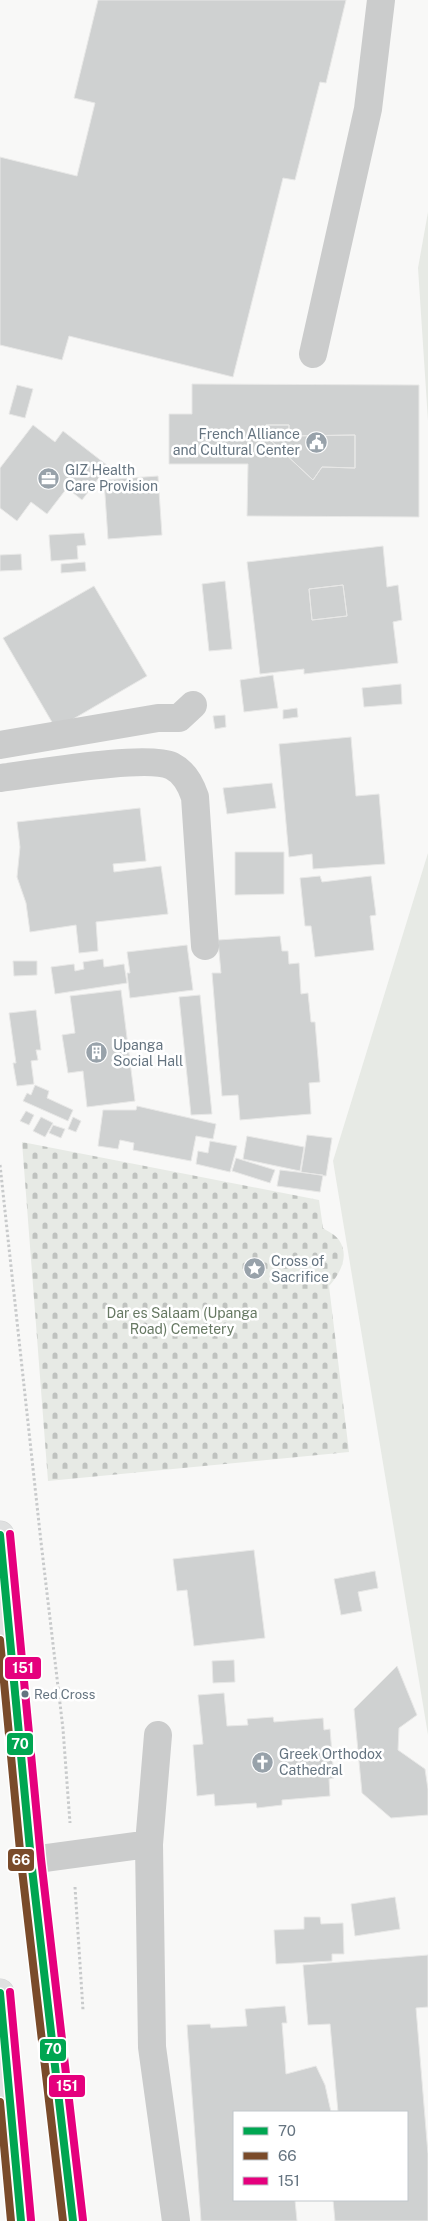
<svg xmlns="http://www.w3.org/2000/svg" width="428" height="2221" font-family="'Public Sans',sans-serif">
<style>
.grass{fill:#e7eae5}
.cemetery{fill:url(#cemetery-stones)}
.building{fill:#cfd1d1;stroke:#e8e8e7;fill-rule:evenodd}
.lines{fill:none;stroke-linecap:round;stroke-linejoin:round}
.highway-casing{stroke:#d4d5d5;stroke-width:29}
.path{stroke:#c8cacb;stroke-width:3;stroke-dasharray:2.5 2.5;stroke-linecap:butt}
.minor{stroke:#cbcccc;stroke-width:28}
.highway{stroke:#dfe0e0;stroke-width:28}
.bus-1-casing{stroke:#fff;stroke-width:11}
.bus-2-casing{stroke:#fff;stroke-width:11}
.bus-3-casing{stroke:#fff;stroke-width:11}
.bus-1{stroke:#00a651;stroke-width:8}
.bus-2{stroke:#7a4b2a;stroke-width:8}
.bus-3{stroke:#e5007d;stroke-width:8}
.bus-dot{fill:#657480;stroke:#fff;stroke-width:2}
.labels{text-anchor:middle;stroke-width:5;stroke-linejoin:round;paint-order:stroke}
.bus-label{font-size:13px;fill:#657480;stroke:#fff;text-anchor:start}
.poi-label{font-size:14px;fill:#657480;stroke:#fff;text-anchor:start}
.park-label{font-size:14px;fill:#677963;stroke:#fff}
.line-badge{stroke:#fff;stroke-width:2}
.badge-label{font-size:14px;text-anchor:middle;font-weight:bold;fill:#fff}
</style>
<defs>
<pattern id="cemetery-stones" width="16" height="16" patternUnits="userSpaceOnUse" patternTransform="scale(1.25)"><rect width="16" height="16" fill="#e7eae5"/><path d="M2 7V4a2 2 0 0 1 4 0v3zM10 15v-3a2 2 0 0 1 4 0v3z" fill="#bfc2bf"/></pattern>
</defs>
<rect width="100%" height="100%" fill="#f8f8f7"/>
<path class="grass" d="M428 212V421L418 268Z
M428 853V1735L333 1161Z"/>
<path class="cemetery" d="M22 1142 319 1200 323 1228C327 1231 336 1235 339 1240 350 1256 340 1274 329 1286L349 1452 48 1481Z"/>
<path class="building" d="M98 0H346L326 83 320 82 295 180 283 178 233 377 69 336 62 360 0 345V157L77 176 95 103 74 98Z
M192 384 419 385V517L247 516 248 464H169V414H192ZM266 425H289V436L355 435V468L322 467 313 480 266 436Z
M17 385 33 389 25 418 9 414Z
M33 425 55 442 63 431 108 466 82 500 67 488 47 514 31 502 17 521 0 508V468Z
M266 425H289V436L355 435V468L322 467 313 480 266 436Z
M158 476 162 535 108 539 104 480Z
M84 533 86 545 77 546 78 559 51 561 49 535Z
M383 546 387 587 398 585 402 620 393 622 398 663 304 674V669L260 674 247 562ZM343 585 347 616 312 620 309 589Z
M21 554 22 570 0 571V555Z
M85 562 86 571 61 573V564Z
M225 581 232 649 209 651 202 584Z
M343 585 347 616 312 620 309 589Z
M94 586 147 676 56 729 3 638Z
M273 675 278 708 244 712 240 680Z
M401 684 402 704 364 707 362 688Z
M297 708 298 717 283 719V710Z
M225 715 226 727 215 729 213 716Z
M351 737 356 796 379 794 385 864 313 869 312 854 289 857 279 744Z
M272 783 276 808 227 814 223 788Z
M140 808 146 861 113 864 114 872 161 866 168 914 96 922 98 951 79 953 76 925 30 932 26 903 17 877 20 847 17 822Z
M235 852H284V894L235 895Z
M320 876 322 882 371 876 376 915 370 916 374 950 315 957 311 926H305L300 878Z
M280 936 282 951H288L289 964 299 963 301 994 308 993 311 1022H315L320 1082 309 1083 311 1114 240 1120 238 1095 222 1096 212 973H221L218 940Z
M187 945 193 990 130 998 127 973H130L127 952Z
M103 959 104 967 124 964 127 983 55 994 51 967 74 964 75 971 84 969 83 962Z
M13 961H37V975L14 976Z
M121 990 135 1101 87 1107 83 1071 68 1073 62 1035 75 1033 70 996Z
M200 995 212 1114 191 1115 179 997Z
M36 1010 41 1050H36L38 1060 31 1061 34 1084 17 1086 13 1063H16L9 1013Z
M35 1085 49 1091 47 1098 73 1110 68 1121 23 1101 27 1093 31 1095Z
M137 1106 216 1124 213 1139 196 1136 191 1161 133 1150 134 1143 120 1140 118 1149 98 1146 103 1110H136Z
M26 1111 34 1115 29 1125 20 1121Z
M41 1117 53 1123 45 1137 33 1131Z
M73 1117 81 1121 76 1132 68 1129Z
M53 1125 65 1129 61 1138 49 1133Z
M307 1135 332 1138 326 1176 301 1172Z
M247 1136 304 1147 300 1171 243 1159Z
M210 1141 237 1146 230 1172 196 1164 198 1151 208 1153Z
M236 1158 275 1170 270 1183 232 1171Z
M280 1170 323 1175 320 1192 277 1186Z
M254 1550 265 1638 194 1646 187 1590 177 1591 173 1559Z
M375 1571 378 1588 358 1592 362 1611 341 1615 334 1579Z
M234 1660 235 1682 213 1683 212 1661Z
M397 1666 417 1715 399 1728 398 1750 425 1769 428 1789V1815L391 1818 362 1793 354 1709Z
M224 1693 227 1726 248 1725 247 1719 273 1717 274 1722 323 1718 324 1730 330 1729 334 1778 329 1779 330 1796 282 1800V1805L257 1808 256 1803 215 1806 214 1794 197 1796 193 1745 203 1744 198 1695Z
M395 1897 400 1929 355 1936 351 1904Z
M304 1917H320L321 1924 343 1923 344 1954H332V1961L276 1964 274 1930 304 1929Z
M428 1955V2007L416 2008 428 2154V2221H335L333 2200H407V2112H338L330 2024 308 2025 303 1965Z
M285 2006 287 2023H282L286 2074 316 2066 325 2085 331 2112H234V2200H295L297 2221H201L187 2025 210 2024 211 2028 247 2026 245 2009Z"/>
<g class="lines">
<defs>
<path id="highway" d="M0 1535 31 1860 73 2221
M0 1993 21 2221"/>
</defs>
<use href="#highway" class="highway-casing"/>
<path class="path" d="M0 1165 41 1542 63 1729 70 1823
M75 1887 83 2010"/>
<path class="minor" d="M313 354 368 109 381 0
M0 745 158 718H179L193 705
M0 778C34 774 146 754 172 766 184 772 191 785 195 797L205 946
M149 1844 158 1735
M31 1860 149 1844 152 2047 176 2221"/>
<use href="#highway" class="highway"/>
<defs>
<path id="bus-1" d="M0 1535 31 1860 73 2221
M0 1993 21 2221"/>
<path id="bus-2" d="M0 1640 21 1861 63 2221
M0 2102 11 2221"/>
<path id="bus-3" d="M10 1534 41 1859 83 2220
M10 1992 31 2220"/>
</defs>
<use href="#bus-1" class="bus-1-casing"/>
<use href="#bus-2" class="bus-2-casing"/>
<use href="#bus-3" class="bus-3-casing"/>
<use href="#bus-1" class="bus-1"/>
<use href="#bus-2" class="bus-2"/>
<use href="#bus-3" class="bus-3"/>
</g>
<defs>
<symbol id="civic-disc" viewBox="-11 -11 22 22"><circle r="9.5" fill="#98a2aa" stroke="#fff"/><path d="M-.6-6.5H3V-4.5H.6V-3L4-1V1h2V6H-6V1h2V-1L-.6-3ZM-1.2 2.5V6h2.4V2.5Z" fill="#fff"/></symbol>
<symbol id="office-disc" viewBox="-11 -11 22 22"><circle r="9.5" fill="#98a2aa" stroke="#fff"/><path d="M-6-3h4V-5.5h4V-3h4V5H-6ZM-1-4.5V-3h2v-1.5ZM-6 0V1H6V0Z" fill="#fff"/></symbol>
<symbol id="building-disc" viewBox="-11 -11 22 22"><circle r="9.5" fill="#98a2aa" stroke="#fff"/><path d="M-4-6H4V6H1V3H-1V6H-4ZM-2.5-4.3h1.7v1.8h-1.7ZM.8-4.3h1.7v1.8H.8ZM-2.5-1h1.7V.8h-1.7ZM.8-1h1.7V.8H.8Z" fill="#fff"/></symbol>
<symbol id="sight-disc" viewBox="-11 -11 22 22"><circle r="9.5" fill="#98a2aa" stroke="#fff"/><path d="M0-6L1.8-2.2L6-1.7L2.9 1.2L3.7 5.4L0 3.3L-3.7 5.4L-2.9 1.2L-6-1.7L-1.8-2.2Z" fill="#fff"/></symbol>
<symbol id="church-disc" viewBox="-11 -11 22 22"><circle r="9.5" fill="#98a2aa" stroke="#fff"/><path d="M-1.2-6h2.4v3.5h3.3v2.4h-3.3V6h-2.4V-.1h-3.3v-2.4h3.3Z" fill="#fff"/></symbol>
</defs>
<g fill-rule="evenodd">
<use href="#civic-disc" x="304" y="430" width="25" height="25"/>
<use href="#office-disc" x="36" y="466" width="25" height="25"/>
<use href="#building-disc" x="84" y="1040" width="25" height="25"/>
<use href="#sight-disc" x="242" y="1256" width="25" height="25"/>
<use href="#church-disc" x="250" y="1750" width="25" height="25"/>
</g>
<circle class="bus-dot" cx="25" cy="1694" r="4.5"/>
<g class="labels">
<g class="bus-label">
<text x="34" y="1699">Red Cross</text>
</g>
<g class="poi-label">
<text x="300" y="439" text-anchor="end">French Alliance<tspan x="300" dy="16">and Cultural Center</tspan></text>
<text x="65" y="475">GIZ Health<tspan x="65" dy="16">Care Provision</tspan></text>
<text x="113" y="1050">Upanga<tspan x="113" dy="16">Social Hall</tspan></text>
<text x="271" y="1266">Cross of<tspan x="271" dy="16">Sacrifice</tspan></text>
<text x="279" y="1759">Greek Orthodox<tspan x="279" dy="16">Cathedral</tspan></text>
</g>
<g class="park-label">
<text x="182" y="1318">Dar es Salaam (Upanga<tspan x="182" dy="16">Road) Cemetery</tspan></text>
</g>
</g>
<g class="line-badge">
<rect x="4" y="1656" width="38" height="24" rx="5" fill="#e5007d"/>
<rect x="6" y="1732" width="28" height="24" rx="5" fill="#00a651"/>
<rect x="7" y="1848" width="28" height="24" rx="5" fill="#7a4b2a"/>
<rect x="39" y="2038" width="28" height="24" rx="5" fill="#00a651"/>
<rect x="48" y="2074" width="38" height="24" rx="5" fill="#e5007d"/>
</g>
<g class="badge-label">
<text x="23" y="1673">151</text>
<text x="20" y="1749">70</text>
<text x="21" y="1865">66</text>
<text x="53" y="2054">70</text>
<text x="67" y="2091">151</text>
</g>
<rect x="233" y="2111" width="175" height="90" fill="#ffffff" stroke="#c1c7cc"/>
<rect x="243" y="2127" width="25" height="8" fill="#00a651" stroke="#c1c7cc"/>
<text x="278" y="2136" font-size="15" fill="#657480">70</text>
<rect x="243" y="2152" width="25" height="8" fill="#7a4b2a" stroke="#c1c7cc"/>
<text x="278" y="2161" font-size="15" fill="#657480">66</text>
<rect x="243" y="2177" width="25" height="8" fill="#e5007d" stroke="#c1c7cc"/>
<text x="278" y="2186" font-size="15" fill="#657480">151</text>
</svg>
